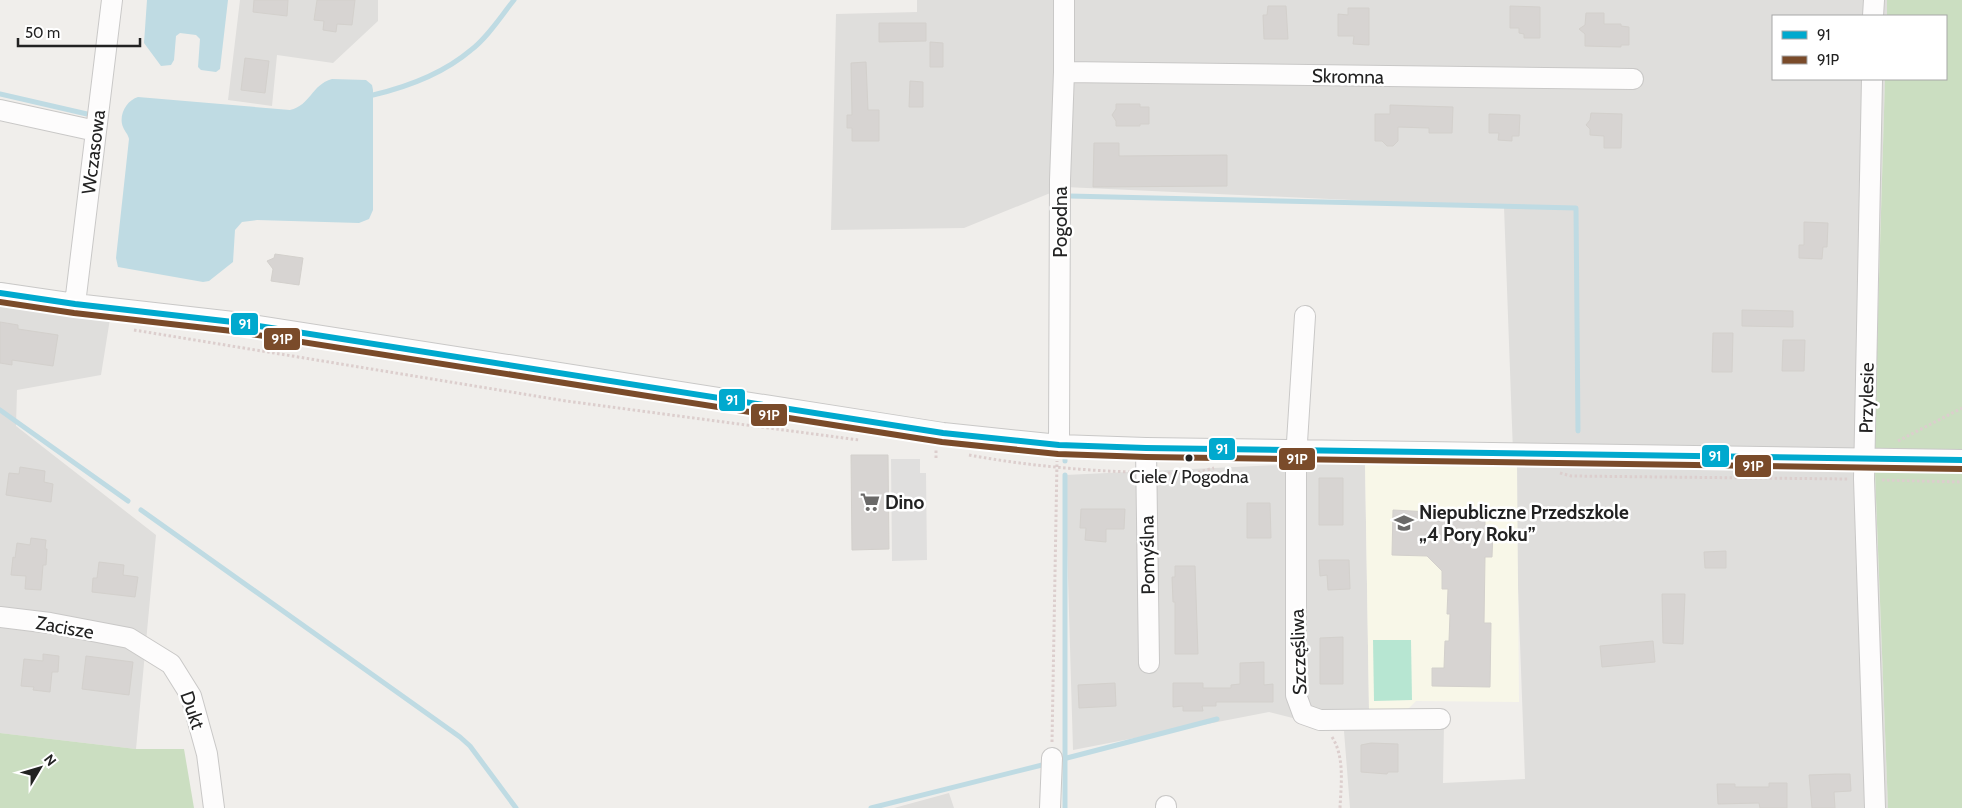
<svg xmlns="http://www.w3.org/2000/svg" width="1962" height="808" font-family="Cabin,sans-serif">
<style>
.residential{fill:#dfdedc}
.education{fill:#f8f7e8}
.forest{fill:#cbdec1}
.pitch{fill:#b7e6d2}
.parking{fill:#e0dfde}
.water{fill:#bfdbe3}
.lines{fill:none;stroke-linecap:round;stroke-linejoin:round}
.stream{stroke:#bfdbe3;stroke-width:5}
.building{fill:#d7d4d2;stroke:#d3d0cc}
.minor-casing{stroke:#c9c8c7;stroke-width:22}
.path{stroke:#dccecd;stroke-width:3;stroke-dasharray:2.5 2.5;stroke-linecap:butt}
.minor{stroke:#fdfcfc;stroke-width:20}
.bus-1-casing{stroke:#fff;stroke-width:10}
.bus-2-casing{stroke:#fff;stroke-width:10}
.bus-1{stroke:#00a9ce;stroke-width:6}
.bus-2{stroke:#7a4b2a;stroke-width:6}
.bus-dot{fill:#222;stroke:#fff;stroke-width:2}
.labels{text-anchor:middle;stroke-width:5;stroke-linejoin:round;paint-order:stroke}
.bus-label{font-size:18px;fill:#222;stroke:#fff}
.street-label{font-size:19px;fill:#222;stroke:#fff}
.poi-label{font-size:19px;font-weight:bold;fill:#222;stroke:#fff;text-anchor:start}
.line-badge{stroke:#fff;stroke-width:2}
.badge-label{font-size:14px;text-anchor:middle;font-weight:bold;fill:#fff}
</style>
<rect width="100%" height="100%" fill="#f0eeeb"/>
<path class="residential" d="M240 0H378V21L333 63 277 55 272 106 228 100Z
M917 0H1887V16H1773V79H1885L1874 446 1888 808H1350L1344 731 1269 712 1073 750 1065 475 1365 461 1369 709 1349 726 1444 724 1443 783 1525 779 1504 207 1065 187 964 228 831 230 836 14 917 12Z
M0 282 113 300 101 375 17 390 16 426 156 535 136 749 0 733Z
M949 793 954 808H894Z"/>
<path class="education" d="M1365 461 1517 463 1519 702 1416 701 1408 709H1369Z"/>
<path class="forest" d="M1887 0H1962V808H1888L1874 446 1885 79H1946V16H1887Z
M0 733 136 749H184L194 808H0Z"/>
<path class="pitch" d="M1373 640H1411L1412 700 1374 701Z"/>
<path class="parking" d="M891 459H920V473H926L927 560 892 561Z"/>
<path class="water" d="M147 0H228L220 69 216 72 201 70 198 67 200 39 196 35 180 33 176 36 174 60 171 65 161 66 144 43Z
M332 79 366 80 372 85 373 90V210L369 219 359 223 257 220 242 222 235 230 233 262 209 281 203 282 118 267 116 258 129 139C128 134 125 132 123 127 118 115 127 100 138 97L290 110C311 105 311 85 332 79Z"/>
<g class="lines">
<path class="stream" d="M0 94 87 114
M373 95C407 87 444 73 471 50 488 37 501 16 514 0
M1069 196 1576 208 1578 431
M0 410 128 501
M1065 461V456
M141 510 460 737 470 746 516 808
M1063 759 1217 719
M871 808 1046 764
M1065 808V475"/>
</g>
<path class="building" d="M254 0H288L287 16 253 12Z
M317 0H355L352 25 337 24 336 32 323 30 324 21 314 20Z
M1268 6H1286L1288 39H1264L1263 15H1267Z
M1510 6 1540 7V38H1524V34L1519 33V28H1510Z
M1348 8H1369V45L1353 44 1354 36H1338V14L1348 15Z
M1586 13H1604V24H1621V26L1629 27V45H1621V47L1585 46V34L1579 29 1585 25Z
M879 23H926V41L879 42Z
M930 42 943 43V67H930Z
M245 58 269 61 265 93 241 90Z
M866 62 868 110H879V141H852V128H847V115H852L851 63Z
M910 81 923 82V107H909Z
M1116 104H1140V107H1149V124H1140V126H1116V121L1112 115 1116 109Z
M1390 105 1453 107 1452 133H1429V128L1398 127V141L1393 146H1387L1382 141H1375V114H1390Z
M1591 113 1622 114 1621 148H1604V136L1590 135V129L1586 125 1590 120Z
M1489 114 1520 115 1519 136H1512V141L1498 140 1499 133H1489Z
M1094 143H1119V156L1227 155V186L1093 187Z
M1804 222 1828 223 1827 247H1823L1822 259 1799 258V245H1804Z
M275 254 303 258 299 285 271 281 273 269 267 261 274 258Z
M1742 310 1793 311V327L1742 326Z
M0 322 18 325V329L58 335 53 366 12 360V365L0 363Z
M1713 333H1733L1732 372H1712Z
M1783 340H1805L1804 371H1782Z
M851 455H888L889 549 852 550Z
M20 467 45 471 44 482 53 484 51 502 6 495 9 473 19 474Z
M1319 478H1343V525H1319Z
M1247 503H1270L1271 538H1247Z
M1081 509H1125L1124 529H1106V542L1085 540 1086 528H1080Z
M1393 510 1485 515V530H1493L1492 557H1485L1484 623H1491L1490 687 1432 686V668H1444L1445 641H1449L1450 614H1447L1448 589H1442V571L1427 556 1392 555Z
M31 538 46 540 45 549H47L46 565H43L41 590 25 589 26 576 11 575 13 557 15 558 17 543 30 545Z
M1726 551V568H1705L1704 552Z
M1319 560H1349L1350 589 1328 590 1327 575 1320 576Z
M99 562 124 565 123 575 138 577 135 597 92 592 93 578H97Z
M1175 566H1195L1198 654H1175V602H1173L1172 577H1175Z
M1662 594H1685L1683 644 1663 643Z
M1343 637V684H1320V638Z
M1653 641 1655 662 1602 667 1600 646Z
M43 654 59 656 58 672H52L50 692 33 690 34 687 21 686 24 659 43 661Z
M86 656 133 662 129 695 82 689Z
M1264 662V685L1273 684V702H1216V706H1202L1203 711H1183V706L1173 707V683H1203V688H1231V685L1240 684V663Z
M1115 683 1116 706 1079 708 1078 685Z
M1371 743 1398 744V772H1388L1387 774 1361 772V745Z
M1836 774H1850L1851 791 1834 792 1835 808H1812L1809 775Z
M1769 783H1787V808H1760L1759 803 1718 804 1717 784H1735V787H1769Z"/>
<g class="lines">
<defs>
<path id="minor" d="M1873 16 1874 0
M1064 72 1633 79
M1872 79 1864 479 1875 808
M0 110 96 131
M0 293 75 304 233 322 943 433 1059 445 1146 448 1962 460
M75 304 112 0
M1305 316 1296 458V695L1303 714 1320 720 1440 719
M1059 445 1060 180 1064 72V0
M1146 448 1149 663
M0 617 50 623 129 638 171 664 191 696 207 754 214 808
M1166 806V808
M1050 808 1052 758"/>
</defs>
<use href="#minor" class="minor-casing"/>
<path class="path" d="M134 330 566 401 859 440
M1898 441 1962 408
M969 455C1023 465 1076 470 1130 472
M936 458V448
M1163 473H1195L1214 468
M1560 473 1571 476 1848 479
M1882 480 1962 482
M1332 737C1345 757 1341 785 1340 808
M1052 742 1057 461"/>
<use href="#minor" class="minor"/>
<defs>
<path id="bus-1" d="M0 293 75 304 233 322 943 433 1059 445 1146 448 1962 460"/>
<path id="bus-2" d="M0 302 74 313 232 331 942 442 1058 454 1146 457 1962 469"/>
</defs>
<use href="#bus-1" class="bus-1-casing"/>
<use href="#bus-2" class="bus-2-casing"/>
<use href="#bus-1" class="bus-1"/>
<use href="#bus-2" class="bus-2"/>
</g>
<defs>
<symbol id="supermarket-bare" viewBox="-9 -9 18 18"><path d="M-6-5.5h2.5l.6 2H6L4.5 2H-2.5L-4.4-4H-6ZM-1.5 3.2a1.3 1.3 0 1 0 .1 0ZM3 3.2a1.3 1.3 0 1 0 .1 0Z" fill="#6a6968" stroke="#fff" stroke-width="2.5" paint-order="stroke"/></symbol>
<symbol id="school-bare" viewBox="-9 -9 18 18"><path d="M0-5L7-2L0 1L-7-2ZM-4 1L0 2.5L4 1V4Q0 6-4 4Z" fill="#6a6968" stroke="#fff" stroke-width="2.5" paint-order="stroke"/></symbol>
</defs>
<g fill-rule="evenodd">
<use href="#supermarket-bare" x="856" y="488" width="28" height="28"/>
<use href="#school-bare" x="1390" y="509" width="28" height="28"/>
</g>
<circle class="bus-dot" cx="1189" cy="458" r="4.5"/>
<g class="labels">
<g class="bus-label">
<text x="1189" y="483">Ciele / Pogodna</text>
</g>
<g class="street-label">
<text transform="translate(1348 76) rotate(1)" y="7">Skromna</text>
<text transform="translate(93 152) rotate(-83)" y="7">Wczasowa</text>
<text transform="translate(1060 222) rotate(-90)" y="7">Pogodna</text>
<text transform="translate(1866 398) rotate(-89)" y="7">Przylesie</text>
<text transform="translate(1147 555) rotate(-91)" y="7">Pomyślna</text>
<text transform="translate(65 627) rotate(10)" y="7">Zacisze</text>
<text transform="translate(1298 652) rotate(-92)" y="7">Szczęśliwa</text>
<text transform="translate(193 710) rotate(71)" y="7">Dukt</text>
</g>
<g class="poi-label">
<text x="885" y="509">Dino</text>
<text x="1419" y="519">Niepubliczne Przedszkole<tspan x="1419" dy="22">„4 Pory Roku”</tspan></text>
</g>
</g>
<g class="line-badge">
<rect x="230" y="312" width="29" height="24" rx="5" fill="#00a9ce"/>
<rect x="263" y="327" width="38" height="24" rx="5" fill="#7a4b2a"/>
<rect x="718" y="388" width="28" height="24" rx="5" fill="#00a9ce"/>
<rect x="750" y="403" width="38" height="24" rx="5" fill="#7a4b2a"/>
<rect x="1208" y="437" width="28" height="24" rx="5" fill="#00a9ce"/>
<rect x="1701" y="444" width="29" height="24" rx="5" fill="#00a9ce"/>
<rect x="1278" y="447" width="38" height="24" rx="5" fill="#7a4b2a"/>
<rect x="1734" y="454" width="38" height="24" rx="5" fill="#7a4b2a"/>
</g>
<g class="badge-label">
<text x="245" y="329">91</text>
<text x="282" y="344">91P</text>
<text x="732" y="405">91</text>
<text x="769" y="420">91P</text>
<text x="1222" y="454">91</text>
<text x="1715" y="461">91</text>
<text x="1297" y="464">91P</text>
<text x="1753" y="471">91P</text>
</g>
<rect x="1772" y="15" width="175" height="65" fill="#ffffff" stroke="#a7a7a7"/>
<rect x="1782" y="31" width="25" height="8" fill="#00a9ce" stroke="#a7a7a7"/>
<text x="1817" y="40" font-size="15" fill="#222222">91</text>
<rect x="1782" y="56" width="25" height="8" fill="#7a4b2a" stroke="#a7a7a7"/>
<text x="1817" y="65" font-size="15" fill="#222222">91P</text>
<g transform="translate(40 768) rotate(52)" stroke="#ffffff" stroke-width="4" paint-order="stroke">
<path d="M0-4L9 19L0 12L-9 19Z" fill="#222222"/>
<text y="-8" font-size="14" font-weight="bold" text-anchor="middle" fill="#222222">N</text>
</g>
<path d="M18 38v8h122v-8" fill="none" stroke="#222222" stroke-width="2.5"/>
<text x="25" y="38" font-size="15" fill="#222222" stroke="#ffffff" stroke-width="4" paint-order="stroke">50 m</text>
</svg>
